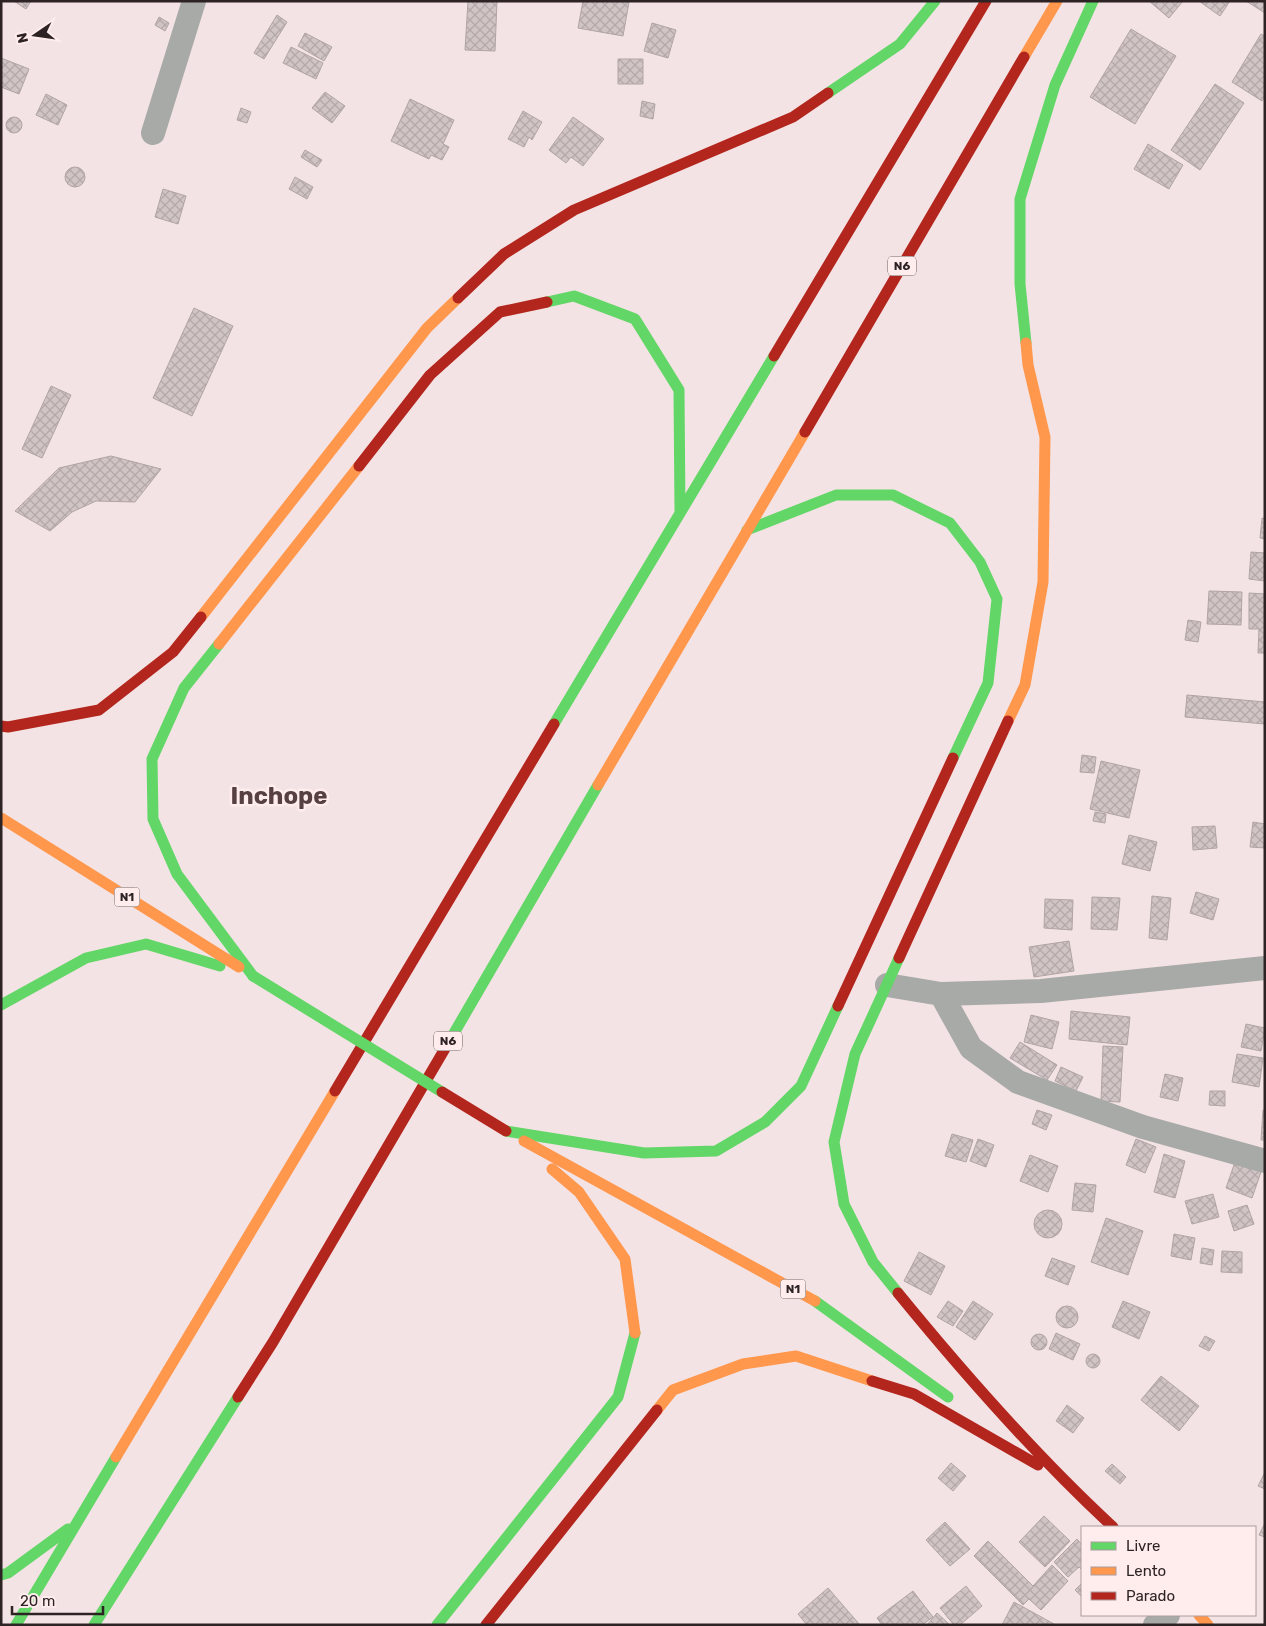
<svg xmlns="http://www.w3.org/2000/svg" width="1266" height="1626" font-family="Rubik,sans-serif">
<style>
.building{fill:url(#building-cross-hatch);stroke:#b0a4a5}
.lines{fill:none;stroke-linecap:round;stroke-linejoin:round}
.street{stroke:#a7aaa6;stroke-width:24}
.fast{stroke:#63d668;stroke-width:11}
.slow{stroke:#ff974d;stroke-width:11}
.jam{stroke:#b3261e;stroke-width:11}
.fast-bridge{stroke:#63d668;stroke-width:11}
.jam-bridge{stroke:#b3261e;stroke-width:11}
.labels{text-anchor:middle;stroke-width:5;stroke-linejoin:round;paint-order:stroke}
.shield{fill:#ffedee;stroke:#6d6061;stroke-width:1}
.shield-label{font-size:12px;font-weight:bold;fill:#2e2324}
.town-label{font-size:24px;font-weight:bold;fill:#574042;stroke:#ffedee}
</style>
<defs>
<pattern id="building-cross-hatch" width="8" height="8" patternUnits="userSpaceOnUse" patternTransform="scale(1.25)"><rect width="8" height="8" fill="#d1c4c5"/><path d="M0 0l8 8M0 8l8-8" fill="none" stroke="#b4a8a9"/></pattern>
</defs>
<rect width="100%" height="100%" fill="#f4e3e4"/>
<path class="building" d="M14 1H31L26 9Z
M468 1H497L495 51 465 50Z
M583 1 629 2 623 36 578 28Z
M1149 1H1183L1169 18Z
M1199 1H1230L1220 16Z
M1246 1H1265V13Z
M277 15 287 22 264 59 254 53Z
M159 17 169 23 165 31 155 25Z
M652 23 676 30 668 58 644 51Z
M1131 29 1176 56 1135 124 1090 97Z
M305 33 332 47 324 61 298 46Z
M1261 34 1265 36V96L1262 101 1232 82Z
M291 47 323 63 316 79 283 63Z
M1 58 29 69 19 94 1 87Z
M618 59H643V84H618Z
M1215 84 1244 103 1200 170 1171 150Z
M325 92 345 106 332 123 312 108Z
M46 94 67 105 58 125 36 115Z
M410 99 454 120 443 144 449 147 442 160 431 155 429 159 391 141Z
M642 101 655 104 653 119 640 116Z
M241 108 251 112 247 123 237 120Z
M523 111 542 122 532 140 529 137 524 147 508 139Z
M573 117 604 139 583 166 571 157 566 163 549 150Z
M6 125a8 8 0 1 1 16 0a8 8 0 1 1-16 0Z
M1148 144 1183 165 1169 189 1134 169Z
M305 150 322 160 317 167 301 157Z
M65 177a10 10 0 1 1 20 0a10 10 0 1 1-20 0Z
M295 177 313 187 307 199 289 189Z
M163 189 186 196 178 224 155 217Z
M194 308 233 326 192 416 153 398Z
M51 386 71 395 42 458 22 449Z
M111 456 161 469 135 502 96 501 72 512 50 531 15 511 59 468Z
M1262 518 1265 519V539L1260 538Z
M1251 552 1265 553V581L1249 579Z
M1209 591 1242 592 1241 625 1207 624Z
M1249 593 1265 594V653H1258L1259 629H1249Z
M1188 620 1201 622 1198 642 1185 640Z
M1187 695 1265 702V724L1185 717Z
M1082 755 1096 757 1094 773 1080 772Z
M1101 761 1140 770 1129 818 1090 809Z
M1095 812 1106 814 1105 823 1093 821Z
M1253 822 1265 824V848L1250 847Z
M1215 826 1217 848 1193 850 1192 827Z
M1129 835 1157 842 1150 871 1122 864Z
M1196 892 1219 899 1213 920 1190 913Z
M1152 896 1171 898 1167 940 1149 938Z
M1092 897 1120 898 1117 930 1091 929Z
M1045 899 1073 900 1072 930 1044 928Z
M1069 941 1074 971 1034 977 1029 947Z
M1071 1011 1130 1017 1127 1045 1069 1039Z
M1031 1015 1059 1022 1052 1049 1024 1042Z
M1246 1024 1265 1028 1261 1051 1241 1047Z
M1020 1042 1057 1065 1047 1080 1010 1058Z
M1103 1046 1123 1047 1120 1102 1101 1101Z
M1237 1054 1263 1058 1259 1087 1232 1082Z
M1061 1067 1083 1077 1076 1091 1055 1081Z
M1165 1074 1183 1078 1178 1101 1160 1097Z
M1210 1091H1225V1106L1209 1105Z
M1037 1110 1052 1115 1046 1130 1032 1124Z
M1263 1110H1265V1140H1261Z
M952 1134 973 1140 966 1162 945 1156Z
M978 1139 994 1145 986 1167 970 1161Z
M1136 1139 1156 1147 1145 1173 1126 1165Z
M1164 1154 1185 1161 1175 1198 1154 1192Z
M1030 1155 1058 1166 1048 1192 1020 1181Z
M1235 1162 1261 1172 1252 1198 1226 1188Z
M1075 1183 1096 1185 1093 1212 1072 1210Z
M1213 1194 1219 1217 1192 1224 1185 1201Z
M1247 1205 1254 1224 1234 1231 1228 1211Z
M1034 1224a14 14 0 1 1 28 0a14 14 0 1 1-28 0Z
M1106 1218 1143 1231 1128 1275 1091 1262Z
M1174 1234 1195 1238 1191 1260 1171 1256Z
M1202 1248 1214 1250 1212 1265 1200 1263Z
M1222 1251 1242 1252V1273L1221 1272Z
M919 1252 945 1266 931 1295 904 1281Z
M1052 1258 1075 1266 1068 1285 1045 1276Z
M948 1301 963 1311 953 1326 937 1317Z
M973 1301 993 1314 975 1340 956 1327Z
M1123 1301 1150 1312 1139 1339 1112 1327Z
M1056 1317a11 11 0 1 1 22 0a11 11 0 1 1-22 0Z
M1056 1333 1080 1344 1073 1360 1049 1349Z
M1031 1342a8 8 0 1 1 16 0a8 8 0 1 1-16 0Z
M1205 1336 1215 1341 1209 1351 1199 1346Z
M1086 1361a7 7 0 1 1 14 0a7 7 0 1 1-14 0Z
M1161 1376 1199 1406 1179 1431 1141 1400Z
M1067 1405 1084 1418 1073 1433 1056 1421Z
M951 1463 966 1476 953 1491 938 1478Z
M1112 1464 1126 1477 1120 1484 1105 1471Z
M1265 1472V1489L1258 1486Z
M1044 1516 1070 1541 1045 1567 1019 1542Z
M945 1522 970 1549 950 1566 926 1540Z
M1265 1523V1537L1259 1535Z
M1077 1539 1082 1545V1570L1079 1567 1068 1577 1054 1562Z
M988 1541 1033 1586 1052 1565 1068 1581 1041 1610 1029 1599 1023 1605 974 1556Z
M1082 1583V1597L1075 1590Z
M966 1586 982 1606 960 1625H954L940 1608Z
M828 1588 860 1625H807L798 1614Z
M913 1591 933 1617 922 1625H882L877 1618Z
M1014 1602 1054 1624V1625H1002Z
M937 1613 950 1625H927Z"/>
<g class="lines">
<path class="street" d="M153 133 194 1
M887 985 941 994 1041 991 1265 968
M941 994 971 1048 1018 1082 1143 1127 1265 1161
M1155 1625 1168 1615"/>
<path class="fast" d="M828 93 900 44 935 1
M547 302 574 296 635 319 679 390 680 511
M1026 343 1020 284V199L1055 85 1093 1
M747 530 836 495H893L950 523 980 562 997 599 988 683 953 758
M219 644 184 688 152 759 153 819 177 874 253 976
M554 724 774 356
M1 1005 86 958 146 944 220 966
M450 1040 598 785
M506 1131 644 1153 716 1151 765 1122 801 1086 838 1006
M898 1293 873 1262 844 1204 834 1142 855 1054 899 958
M815 1301 948 1397
M1 1575 8 1573 68 1529
M16 1625 116 1457
M94 1625 238 1397
M437 1625 618 1397 635 1333"/>
<path class="slow" d="M1024 57 1057 1
M201 617 427 328 458 298
M219 644 359 466
M1008 721 1025 685 1043 582 1045 437 1028 365 1026 343
M598 785 805 432
M1 818 239 967
M524 1141 815 1301
M552 1169 579 1192 625 1259 635 1333
M657 1410 673 1390 743 1364 796 1356 872 1381
M116 1457 335 1091
M1199 1615 1208 1625"/>
<path class="jam" d="M458 298 504 254 574 210 793 117 828 93
M774 356 986 1
M805 432 1024 57
M359 466 430 375 500 312 547 302
M1 726 8 727 99 710 173 652 201 617
M899 958 1008 721
M838 1006 953 758
M335 1091 554 724
M898 1293C965 1375 1035 1455 1113 1527
M872 1381 914 1394 1038 1465
M238 1397 273 1342 450 1040
M486 1625 657 1410"/>
<path class="fast-bridge" d="M253 976 442 1092"/>
<path class="jam-bridge" d="M442 1092 506 1131"/>
</g>
<g class="labels">
<g class="shield">
<rect x="888" y="256.5" width="28" height="19" rx="4"/>
<rect x="114.5" y="887.5" width="25" height="19" rx="4"/>
<rect x="434" y="1031.5" width="28" height="19" rx="4"/>
<rect x="780.5" y="1279.5" width="25" height="19" rx="4"/>
</g>
<g class="shield-label">
<text x="902" y="270">N6</text>
<text x="127" y="901">N1</text>
<text x="448" y="1045">N6</text>
<text x="793" y="1293">N1</text>
</g>
<g class="town-label">
<text x="279" y="804">Inchope</text>
</g>
</g>
<rect width="1266" height="1626" fill="none" stroke="#2e2324" stroke-width="5"/>
<rect x="1081" y="1526" width="175" height="90" fill="#ffedee" stroke="#ab9c9d"/>
<rect x="1091" y="1542" width="25" height="8" fill="#63d668" stroke="#ab9c9d"/>
<text x="1126" y="1551" font-size="15" fill="#2e2324">Livre</text>
<rect x="1091" y="1567" width="25" height="8" fill="#ff974d" stroke="#ab9c9d"/>
<text x="1126" y="1576" font-size="15" fill="#2e2324">Lento</text>
<rect x="1091" y="1592" width="25" height="8" fill="#b3261e" stroke="#ab9c9d"/>
<text x="1126" y="1601" font-size="15" fill="#2e2324">Parado</text>
<g transform="translate(35 35) rotate(257)" stroke="#ffedee" stroke-width="4" paint-order="stroke">
<path d="M0-4L9 19L0 12L-9 19Z" fill="#2e2324"/>
<text y="-8" font-size="14" font-weight="bold" text-anchor="middle" fill="#2e2324">N</text>
</g>
<path d="M12 1606v8h91v-8" fill="none" stroke="#2e2324" stroke-width="2.5"/>
<text x="20" y="1606" font-size="15" fill="#2e2324" stroke="#ffedee" stroke-width="4" paint-order="stroke">20 m</text>
</svg>
